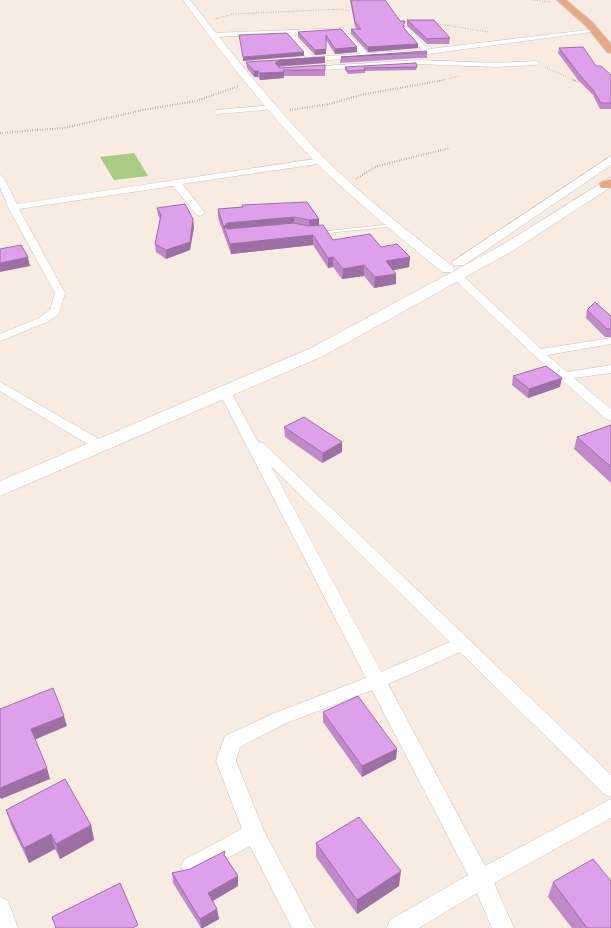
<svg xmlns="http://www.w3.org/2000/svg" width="611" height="928" font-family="'Open Sans',sans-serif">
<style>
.green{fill:#aacb83}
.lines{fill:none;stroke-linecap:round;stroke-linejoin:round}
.service-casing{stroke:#cdc2b9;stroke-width:1}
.minor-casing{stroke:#cdc2b9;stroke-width:1}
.tertiary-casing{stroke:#cdc2b9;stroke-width:1}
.secondary-casing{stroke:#cdc2b9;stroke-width:1}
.primary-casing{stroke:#cfcece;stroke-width:2}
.path-far1{stroke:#8c847e;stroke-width:1;stroke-dasharray:0.5 2;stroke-linecap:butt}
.path{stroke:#8c847e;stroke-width:2;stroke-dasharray:0.5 2;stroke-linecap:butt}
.service{fill:#fff;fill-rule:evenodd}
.minor{fill:#fff;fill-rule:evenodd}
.tertiary{fill:#fff;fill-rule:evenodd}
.secondary{fill:#fff;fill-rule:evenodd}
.primary{fill:#e7a886;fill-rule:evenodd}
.wall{fill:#c08aca}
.shaded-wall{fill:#9c70a4}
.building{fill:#dfa0eb;stroke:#9c70a4}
</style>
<rect width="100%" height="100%" fill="#f7ebe2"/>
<path class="green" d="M134 153 148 176 114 180 100 157Z"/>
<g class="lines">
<defs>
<path id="service" d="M393 224H395V226L319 234 317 233 319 232Z"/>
<path id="minor" d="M406 27 429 49 595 29 598 31 428 54 312 61 304 60V58L307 57 286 34 213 37 210 35 213 33 343 28 367 53 422 50 404 30ZM341 32 360 54 313 57 293 34Z
M418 60 496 63 537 61 540 63 537 65 496 67 418 64 307 71 304 69 307 67Z
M272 105H275V109L217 114 213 112 217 110Z
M321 158 324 159V163L182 184 205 213 200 216 197 215 173 186 19 209 65 293 59 314 47 322 0 341V334L39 318 50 310 55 293 8 207 0 187V175L4 178 17 204Z
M457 273 461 274 541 349 611 338V344L547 355 567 372 611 365V373L574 378 611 409V420L606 419 534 355 453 278 452 276 453 274Z
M0 382 104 442 106 445 104 448H94L0 391Z
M225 388 231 392 258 442 263 443 611 775V797L604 794 460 652 388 684 485 866 611 799V818L494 883 514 928H492L477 893 419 928H387L390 920 468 875 372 690 284 724 240 747 236 761 263 829 315 928H292L250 846 198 874 191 877 184 874 181 867 184 860 242 829 216 761 225 736 272 714 366 678 219 392ZM271 466 450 642 381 672Z
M0 897 8 901 18 928H0Z"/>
<path id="tertiary" d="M183 0H190C232 54 275 108 323 157 363 197 408 231 452 266L454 269 452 272H442C405 241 367 211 332 178 277 125 228 62 183 0Z"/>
<path id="secondary" d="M611 156V165L464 265H454L452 262Z
M611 177V187L514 250 323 356 0 496V481L311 348 504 244Z"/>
<path id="primary" d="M557 0H566L592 22 611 44V53L607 52 586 26Z
M611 179V188H601L599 185 601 182Z"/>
</defs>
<use href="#service" class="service-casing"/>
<use href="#minor" class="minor-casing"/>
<use href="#tertiary" class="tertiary-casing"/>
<use href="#secondary" class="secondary-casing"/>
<use href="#primary" class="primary-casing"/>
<path class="path-far1" d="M532 0 551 2
M214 19 234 14 342 9 350 11
M433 23 488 32
M545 67 576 81
M438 81 460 76"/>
<path class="path" d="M573 80 583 83
M290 110 330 104 360 95 444 80
M0 133 64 128 143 110 196 101 239 86
M356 179 377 166 450 148"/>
<use href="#service" class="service"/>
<use href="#minor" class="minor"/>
<use href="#tertiary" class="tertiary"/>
<use href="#secondary" class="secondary"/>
<use href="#primary" class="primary"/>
</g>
<path class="wall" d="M350 0 400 21 405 26 404 28 418 48 368 52 351 34V29H357L355 27Z
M407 20 450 38 449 44H427L407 26Z
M341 29 357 52 335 54 326 40V54L315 55 298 37V32Z
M559 48 596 66 611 75V109H600L593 95 578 80 558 53Z
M426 51 427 53V58H418L340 63 341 57Z
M246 62 325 63 279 67 280 68 325 65V76H284V78L260 80 258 77H254L247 68Z
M345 67H417L416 70 365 71V73L348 74 345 70Z
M242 205 319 219V225L333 240 381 247 410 257 409 267 393 270 396 284 374 288 364 276 342 279 333 267 328 268 313 245 231 254 218 218V209L242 207Z
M157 208 194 227 190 250 166 259 156 252 155 244 160 219 158 216Z
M587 310 611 316V337H605L586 318Z
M513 376 560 387 528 398 512 385Z
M611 425V483L574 449 577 437Z
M284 427 342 442V452L322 463 285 437Z
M323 712 397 749 396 759 362 777 323 722Z
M6 810 91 825 94 840 60 859 55 849 29 863 11 825Z
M316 843 399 886 357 914 316 857Z
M225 856 238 876V886L213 901 219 919 203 928H201L173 883 172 873 190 869Z
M553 882 611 928H572L548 897Z"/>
<path class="shaded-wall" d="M326 35V54L315 55V50Z
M418 44V48L368 52V47Z
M357 47V52L335 54V49Z
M304 52V56L243 61V57Z
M325 57V63L280 66 275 69V63L280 60Z
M254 71H258V77H254Z
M284 72V78L260 80V73Z
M294 217V227L228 233 224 227 227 223Z
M193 219 194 227 190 250 166 259V250Z
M319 219V229L309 230V220Z
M313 235V245L231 254 230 244Z
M28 257 30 266 0 272V263Z
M333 257V267L328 268V258Z
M410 257 409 267 386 272V261Z
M364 265V276L342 279 343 269Z
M396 274V284L374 288 375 277Z
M562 378 560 387 528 398 529 389Z
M342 442V452L322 463 323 453Z
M64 716 67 726 34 740 31 729Z
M397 749 396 759 362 777V766Z
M47 768 50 779 1 799 0 797V788Z
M91 825 94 840 60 859 56 844Z
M51 834 55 849 29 863 24 848Z
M401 871 399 886 357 914V900Z
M238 876V886L209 903 208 893Z
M217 909 219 919 203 928H201L200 919Z"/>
<path class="building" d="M351 0H385L400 21H405L403 27 418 44 368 47 351 29H361L355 22Z
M407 20H434L450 38 427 39Z
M341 29 357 47 335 49 326 35V49L315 50 298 32Z
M287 33 304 52 243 57 239 35Z
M583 47 596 66H601L611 75V103H601L593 90 579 74 559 48Z
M426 51 427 53H418L341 57Z
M325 57 280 60 275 63 280 68 325 65V70H283L284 72 260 73 258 71H254L246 62Z
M416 63 417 67 364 68 365 70 348 71 345 67Z
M307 202 319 219 309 220 294 217 227 223 224 227 228 229 294 223 309 226 323 225 333 240 370 234 381 247 397 244 410 257 386 261 396 274 375 277 364 265 343 269 333 257 328 258 313 235 230 244 222 222 218 209 243 207 242 205Z
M185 204 193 219 190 242 166 250 155 244 161 215 157 208Z
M21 245 28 257 0 263V249Z
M595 302 611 316V329H607L587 310Z
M546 366 562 378 529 389 513 376Z
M304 417 342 442 323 453 284 427Z
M611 425V467L577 437Z
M53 688 64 716 31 729 47 768 0 788V709Z
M358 696 397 749 362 766 323 712Z
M65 779 91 825 56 844 51 834 24 848 6 810Z
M359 817 401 871 357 900 316 843Z
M225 851 224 855 238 876 208 893 217 909 200 919 172 873 190 869Z
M593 859 611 881V928H587L553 882Z
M120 883 138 925 133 928H56L52 917Z"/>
</svg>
